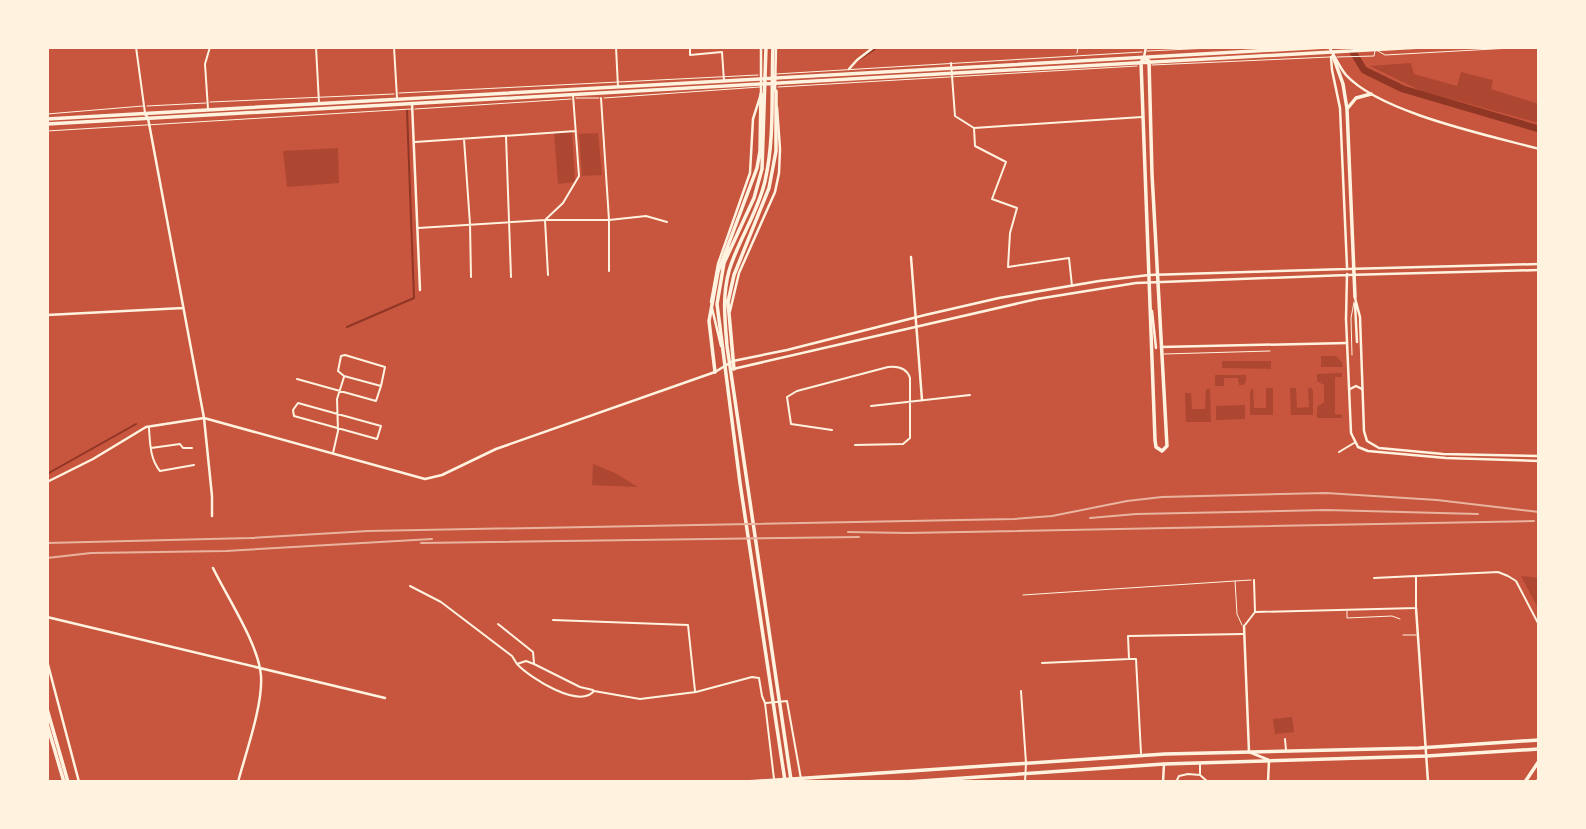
<svg xmlns="http://www.w3.org/2000/svg" width="1586" height="829" font-family="Lora,serif">
<style>
.green{fill:#ae4732}
.lines{fill:none;stroke-linecap:round;stroke-linejoin:round}
.stream{stroke:#8f3625;stroke-width:2}
.river{stroke:#8f3625;stroke-width:7}
.service{stroke:#fff3e0;stroke-width:1}
.minor{stroke:#fff3e0;stroke-width:2}
.tertiary{stroke:#fff3e0;stroke-width:2.5}
.secondary{stroke:#fff3e0;stroke-width:2.5}
.primary{stroke:#fff3e0;stroke-width:3.5}
.trunk{stroke:#fff3e0;stroke-width:3.5}
.rail{stroke:#e9b49f;stroke-width:2}
</style>
<rect width="100%" height="100%" fill="#c8553d"/>
<path class="green" d="M1411 63 1414 74 1457 86 1461 72 1493 80 1491 89 1539 104V123L1421 91 1370 66Z
M572 132 575 182 558 184 554 133Z
M598 133 602 175 582 176 579 134Z
M338 148 339 183 287 187 283 151Z
M1321 356H1336L1342 362 1343 367H1321Z
M1222 361H1271V369L1222 368Z
M1342 373V377H1335V414L1342 415V418H1317V407L1324 402V385L1317 381V374Z
M1215 375H1246V382L1243 385H1239L1238 378H1224V386H1215Z
M1253 388 1254 408H1266V388H1273V415H1250V391Z
M1290 388H1296L1297 408 1309 407 1308 388H1311L1313 391V415H1291Z
M1206 389H1210L1211 422H1186L1185 393H1191L1192 409H1205Z
M1245 405V419L1216 420V406Z
M593 464 615 473 638 487 592 485Z
M1521 576 1539 578V610Z
M1292 717 1294 732 1275 734 1273 719Z"/>
<g class="lines">
<path class="stream" d="M860 59 878 47
M347 327 414 298 407 110
M47 474 136 424"/>
<path class="river" d="M1350 47 1364 70 1403 89 1539 129"/>
<path class="service" d="M1147 51 1233 47
M1378 51 1385 55 1529 47
M1077 53 1078 47
M1337 57 1374 56 1375 51
M1152 65 1330 57
M776 74 1142 52
M778 87 1137 66
M399 93 758 75
M576 98H599
M604 98 760 87
M210 102 394 94
M147 106 206 103
M415 109 571 99
M47 114 143 106
M47 131 411 109
M1164 354 1270 351
M1352 355 1351 318 1354 302
M1023 595 1235 581
M1347 611V618L1392 616 1400 619
M1242 625 1237 614 1235 581 1251 580
M1403 635H1416"/>
<path class="minor" d="M136 47 145 113
M316 47 319 103
M394 47 397 98
M616 47 618 87
M690 47V55L722 52 724 81
M951 63 955 116 974 128 1142 117
M601 98 609 220V271
M208 109 205 64 210 47
M974 128 975 146 1006 162 992 199 1017 208 1010 233 1008 267 1069 258 1072 286
M506 136 511 277
M464 139 470 224 471 277
M415 142 576 131
M418 228 545 220 563 203 579 176 573 95
M548 275 545 220H609L646 216 667 222
M297 379 376 401 381 386 344 376 338 371 341 356 345 355 385 367 381 386
M298 403 381 426 377 439 294 416 293 410Z
M871 406 970 395
M149 428C150 443 150 459 160 471L194 465
M832 430 791 424 787 397 797 391 888 367C897 366 907 368 910 378V438L903 444 855 445
M151 448 180 444 183 448H192
M1339 452 1354 443
M333 453 338 431 337 399 344 377
M1374 578 1415 576
M410 586 441 602 512 656 517 664 526 661 534 664 580 687 593 690
M1255 612 1416 608V576L1498 572 1508 576 1516 581 1539 625
M553 620 688 625 695 691
M498 624 533 652 534 663
M1245 625 1255 612 1254 580
M1130 659H1136L1141 753
M1042 663 1129 659 1128 636 1243 634
M517 664C530 678 579 709 594 691L640 699 696 692 752 677 759 678 762 696 765 703 774 779
M1021 691 1026 763 1025 782
M766 703 787 701 801 779
M1285 739 1286 750
M1200 763V775L1208 782
M1176 782 1179 776 1188 774 1200 775"/>
<path class="tertiary" d="M1144 57 1146 47
M849 69 857 60 874 47
M412 103 420 290
M145 114 148 118 204 418 212 496V516
M911 257 922 400
M1347 269 1539 264
M1347 275 1539 270
M47 315 183 308
M1161 347 1347 343
M1350 389 1356 386 1362 389
M47 482 93 459 146 427 204 418 425 479 442 475 496 449 715 372
M213 568C227 597 259 645 261 676 263 705 246 752 238 782
M1416 608 1428 782
M47 617 385 698
M1244 626 1249 752 1269 760 1268 782
M47 661 79 782
M1163 782 1164 764"/>
<path class="secondary" d="M1329 47C1335 56 1339 67 1346 75 1381 113 1488 135 1539 149
M1331 57 1332 70 1340 108 1347 267
M775 90 776 47
M1347 274 1346 319 1351 433 1358 447 1368 451 1446 458 1539 461
M1355 298 1360 317 1364 431 1367 441 1379 448 1443 454 1539 456
M711 302 718 264 750 173 753 119 761 94V47
M1355 304 1357 342
M712 308 721 346
M730 311 739 273 775 192 779 173 780 149 777 107
M1152 311 1156 348
M733 369 1037 299 1136 283 1347 275
M715 372 733 361 787 350 925 315 999 298 1099 281 1149 275 1347 269"/>
<path class="primary" d="M766 47 762 169 754 198 724 263 717 304 740 483 785 781
M773 47C771 91 775 138 765 181 758 213 738 240 729 271 722 296 725 321 727 346L791 780
M1333 56 1343 84 1347 109 1355 297
M1144 58 1149 61 1152 174 1167 446 1162 451 1156 447 1155 440 1141 62Z
M1347 109 1356 98 1371 94
M47 119 1327 47
M47 124 1421 47
M734 369 728 302 734 275 769 188 776 151V91
M715 372 709 321 718 272 757 168 760 151 761 94
M47 709 68 782
M47 724 64 782
M746 782 1165 754 1419 748 1539 740
M906 782 1164 764 1427 756 1539 749"/>
<path class="trunk" d="M1525 782 1539 761
M1537 782 1539 779"/>
<path class="rail" d="M1090 518 1136 514 1326 510 1478 514
M848 532 907 533 1534 521
M47 543 250 538 368 531 1014 519 1052 516 1127 501 1162 497 1326 493 1437 500 1539 512
M421 543 859 537
M47 558 91 553 226 551 432 539"/>
</g>
<rect width="1586" height="829" fill="none" stroke="#fff3e0" stroke-width="98"/>
</svg>
